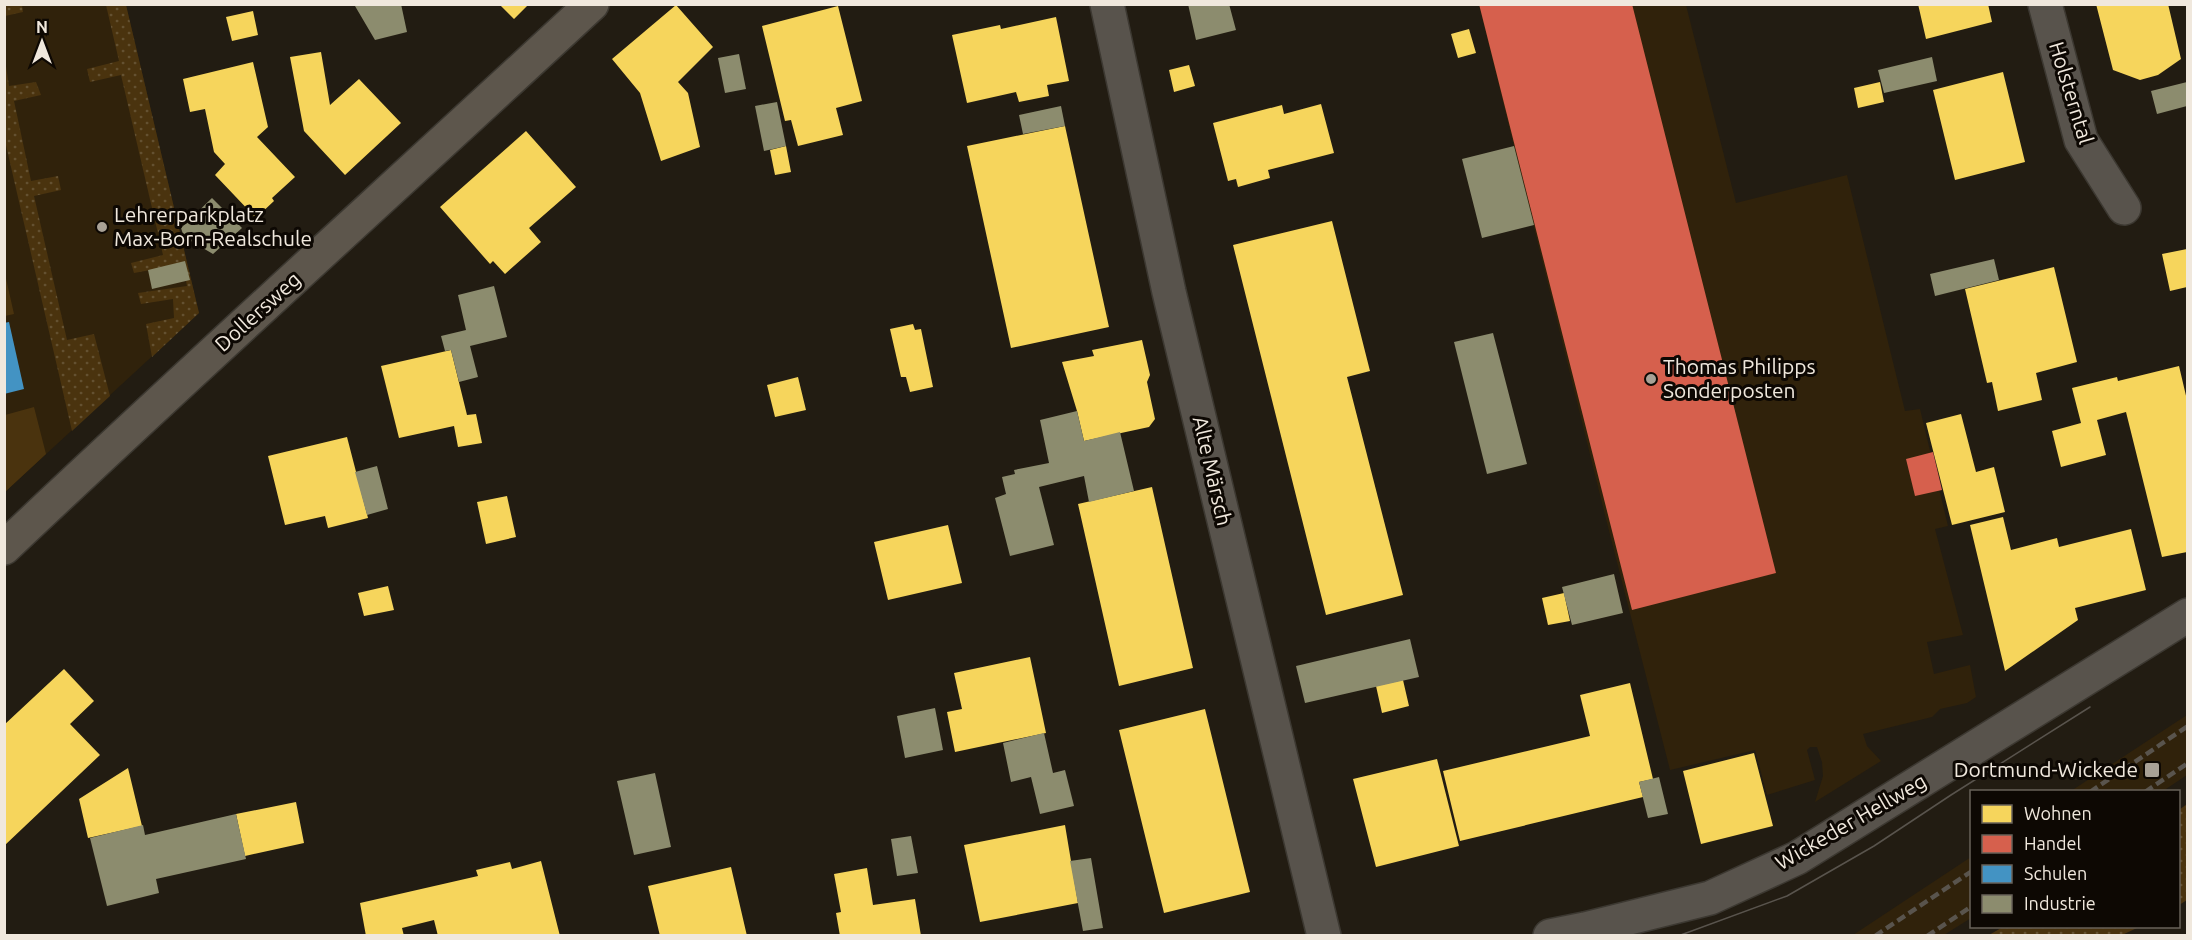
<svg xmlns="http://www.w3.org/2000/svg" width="2192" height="940" font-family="Ubuntu,sans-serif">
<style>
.built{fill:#30220b}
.grass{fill:url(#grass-dots)}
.garden{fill:#4a330e}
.homes{fill:#f6d55c}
.shops{fill:#d6604d}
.schools{fill:#4393c3}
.industry{fill:#8c8c6e}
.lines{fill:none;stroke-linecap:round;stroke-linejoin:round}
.street-casing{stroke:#3c3831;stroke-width:36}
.secondary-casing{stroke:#3c3831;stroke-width:36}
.street{stroke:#58534c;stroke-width:33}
.secondary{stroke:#5d564c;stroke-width:33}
.tram{stroke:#59544d;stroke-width:1.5}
.rail{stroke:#59544d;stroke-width:4.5;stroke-dasharray:9 4.5;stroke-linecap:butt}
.poi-dot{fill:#a8a196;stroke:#0d0803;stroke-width:2}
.labels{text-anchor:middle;stroke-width:6;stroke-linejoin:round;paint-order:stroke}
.street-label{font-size:21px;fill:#f0e8dd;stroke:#0d0803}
.poi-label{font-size:21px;fill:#f0e8dd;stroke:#0d0803;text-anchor:start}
</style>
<defs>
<pattern id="grass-dots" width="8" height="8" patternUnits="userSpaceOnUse" patternTransform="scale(1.5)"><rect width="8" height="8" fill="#4a330e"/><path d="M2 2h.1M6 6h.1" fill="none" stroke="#645131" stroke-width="1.8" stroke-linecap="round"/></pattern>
</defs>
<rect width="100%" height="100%" fill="#221c12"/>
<path class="built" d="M5 5H126L199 313 5 492Z
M1479 5H1686L1736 203 1847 175 1905 411 1920 409 1948 526 1935 529 1963 635 1927 642 1934 674 1970 665 1976 697 1967 703 1940 709 1932 717 1863 734 1867 746 1881 761 1815 802 1823 776 1822 762 1817 747H1810L1807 750 1815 780 1767 795 1755 750 1670 770 1605 515Z
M2187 715V775L2163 791H2071Z
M1971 857V918L1944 935H1853Z"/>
<path class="grass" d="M5 5H22L23 12 5 16Z
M106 5H126L199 313 152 357 146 324 174 318 173 299 141 304 138 293 187 286 183 264 134 273 131 263 163 255 121 75 90 82 87 69 119 61Z
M5 60 9 86 36 82 41 95 14 101 31 181 58 176 61 190 34 196 67 340 94 334 110 396 72 431 5 141Z
M2187 804V900L2179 905V810Z
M2003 927V926L2139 927 2122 935H1989Z"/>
<path class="garden" d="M5 274 14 314 5 316H4Z
M34 407 46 454 5 492V415Z"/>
<path class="homes" d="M499 4H529L514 19Z
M1918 4H1988L1992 22 1926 39Z
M2096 4H2168L2181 59 2158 75 2140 80 2113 70Z
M676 5 713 47 678 82 688 93 700 147 661 161 640 93 612 59Z
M838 6 862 101 836 108 843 135 798 146 791 120 785 121 762 26Z
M253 11 258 35 232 41 226 17Z
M1056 17 1069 81 1047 85 1049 96 1019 102 1016 92 967 103 952 35 1000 25 1001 29Z
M1469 29 1476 53 1458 58 1451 34Z
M321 52 330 105 359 79 401 123 345 175 304 131 290 57Z
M253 62 268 127 257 137 295 177 272 198 274 201 258 216 257 213 254 216 215 175 225 164 214 152 205 109 190 112 183 79Z
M1189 65 1195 86 1174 92 1169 70Z
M2003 72 2025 162 1955 180 1933 90Z
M1880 82 1884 102 1858 108 1854 88Z
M1321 104 1334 153 1268 170 1270 178 1238 187 1236 179 1228 181 1213 123 1282 105 1284 114Z
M1065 126 1109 327 1011 348 967 146Z
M526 131 576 187 529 228 541 242 505 274 493 261 490 264 440 207Z
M786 146 791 172 775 175 770 150Z
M1332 221 1370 371 1347 377 1403 595 1326 615 1233 245Z
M2187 249V287L2170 291 2162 254Z
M2054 267 2077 362 2036 373 2042 400 1998 411 1992 382 1987 383 1965 289Z
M913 324 915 330 921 329 933 387 910 392 906 377H901L890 329Z
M1142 340 1150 375 1147 382 1155 419 1149 427 1084 441 1077 411 1062 362 1094 356 1092 350Z
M451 350 467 415 476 414 482 443 458 447 454 426 399 438 381 366Z
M2179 366 2187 400V552L2162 557 2126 412 2097 420 2106 455 2061 467 2052 431 2081 423 2072 388 2117 377 2118 381Z
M798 377 806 410 775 417 767 385Z
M1961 414 1976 472 1994 467 2005 512 1952 525 1926 423Z
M347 437 368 518 328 528 325 516 285 525 268 456Z
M1152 487 1193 668 1119 686 1078 504Z
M507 496 516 537 486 544 477 502Z
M2003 517 2011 550 2057 538 2059 547 2131 529 2146 590 2075 608 2078 620 2005 671 1970 525Z
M948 525 962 583 888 600 874 542Z
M388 586 394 610 364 616 358 593Z
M1564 593 1570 621 1548 625 1542 598Z
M1030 657 1046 733 955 752 947 712 962 709 954 673Z
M64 669 94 701 70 724 100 755 4 846V725Z
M1403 680 1409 706 1382 713 1376 686Z
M1630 683 1653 779 1639 782 1643 797 1460 841 1443 771 1590 736 1580 695Z
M1205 709 1250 892 1164 913 1119 730Z
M1754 753 1773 826 1701 844 1683 771Z
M1437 759 1459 846 1376 867 1353 779Z
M128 768 142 826 88 838 79 799Z
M296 802 304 843 245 856 236 814Z
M1065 825 1078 903 980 922 964 845Z
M541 861 560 936H438L434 920 402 928 404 936H366L360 903 478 876 476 870 510 862 512 869Z
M731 867 747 936H660L648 886Z
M867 868 873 905 915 899 921 936H840L836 913 841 912 834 874Z"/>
<path class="shops" d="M1479 4H1632L1776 573 1632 610Z
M1933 452 1942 490 1915 496 1906 459Z"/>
<path class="schools" d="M9 322 24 389 4 394V323Z"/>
<path class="industry" d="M360 4H401L407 32 375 40 355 6Z
M1188 4H1229L1236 30 1196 40Z
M739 54 746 89 725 93 718 58Z
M1932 57 1937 81 1884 93 1878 70Z
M2187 82V106L2157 114 2151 91Z
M777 102 786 146 764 151 755 106Z
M1061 106 1065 126 1023 134 1019 115Z
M1514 146 1534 225 1482 238 1462 159Z
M212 198 242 228 213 254 184 237 181 228Z
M1994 259 1999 280 1935 296 1930 274Z
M185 261 190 280 152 289 148 270Z
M494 286 507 337 470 346 478 377 459 382 451 350 445 351 441 336 466 330 458 295Z
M1493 333 1527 464 1487 474 1454 342Z
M1077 411 1084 441 1120 432 1134 491 1089 502 1084 476 1039 487 1054 545 1010 556 995 498 1006 494 1002 477 1015 474 1014 470 1049 463 1040 420Z
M377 466 388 509 367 515 355 472Z
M1614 574 1623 613 1572 625 1562 587Z
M1410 639 1419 677 1305 703 1296 666Z
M935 708 943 750 905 758 897 716Z
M1044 733 1053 773 1065 770 1074 806 1040 814 1031 777 1011 782 1003 743Z
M655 773 671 847 634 855 617 781Z
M1659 777 1668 814 1648 818 1639 782Z
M236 814 246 859 156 879 159 893 107 906 90 838 143 825 145 835Z
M911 836 918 873 897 876 891 839Z
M1091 858 1103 928 1083 931 1070 861Z"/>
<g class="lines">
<defs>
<path id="street" d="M1107 4 1169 292 1324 936
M2045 4 2081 140 2124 208
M1550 936 1585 929 1710 898 1797 858 2188 615"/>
<path id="secondary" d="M4 548C198 364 396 186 592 4"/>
</defs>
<use href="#street" class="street-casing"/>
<use href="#secondary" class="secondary-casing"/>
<use href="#street" class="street"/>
<use href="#secondary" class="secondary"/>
<path class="tram" d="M1678 936 1787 896 1874 846 1951 795 2090 707"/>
<path class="rail" d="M2090 792 2188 726
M2145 792 2188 763
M1875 936 1972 871
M1927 936 1972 906"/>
</g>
<g class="poi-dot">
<circle cx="102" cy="227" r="6"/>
<circle cx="1651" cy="379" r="6"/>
<rect x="2144" y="762" width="16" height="16" rx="3"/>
</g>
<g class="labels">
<g class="street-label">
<text transform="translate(2071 93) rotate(73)" y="7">Holsterntal</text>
<text transform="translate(258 312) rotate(-42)" y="7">Dollersweg</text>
<text transform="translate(1212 471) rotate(77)" y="7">Alte Märsch</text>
<text transform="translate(1851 822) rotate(-30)" y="7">Wickeder Hellweg</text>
</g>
<g class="poi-label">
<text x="114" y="222">Lehrerparkplatz<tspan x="114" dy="24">Max-Born-Realschule</tspan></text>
<text x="1663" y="374">Thomas Philipps<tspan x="1663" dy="24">Sonderposten</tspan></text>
<text x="2138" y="777" text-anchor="end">Dortmund-Wickede</text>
</g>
</g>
<rect width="2192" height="940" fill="none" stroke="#f0e8dd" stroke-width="12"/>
<rect x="1970" y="790" width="210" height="138" fill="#0d0803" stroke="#68625a" stroke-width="1.5"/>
<rect x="1982" y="805" width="30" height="18" fill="#f6d55c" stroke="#68625a" stroke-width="1.5"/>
<text x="2024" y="820" font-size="18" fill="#f0e8dd">Wohnen</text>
<rect x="1982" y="835" width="30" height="18" fill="#d6604d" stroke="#68625a" stroke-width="1.5"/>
<text x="2024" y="850" font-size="18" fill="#f0e8dd">Handel</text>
<rect x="1982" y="865" width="30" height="18" fill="#4393c3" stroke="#68625a" stroke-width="1.5"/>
<text x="2024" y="880" font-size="18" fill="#f0e8dd">Schulen</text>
<rect x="1982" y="895" width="30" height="18" fill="#8c8c6e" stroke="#68625a" stroke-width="1.5"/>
<text x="2024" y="910" font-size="18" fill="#f0e8dd">Industrie</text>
<g transform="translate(42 42)" stroke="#0d0803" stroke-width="4.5" paint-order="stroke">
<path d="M0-4.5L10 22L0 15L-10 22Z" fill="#f0e8dd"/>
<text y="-9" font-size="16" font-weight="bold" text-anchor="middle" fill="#f0e8dd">N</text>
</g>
</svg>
